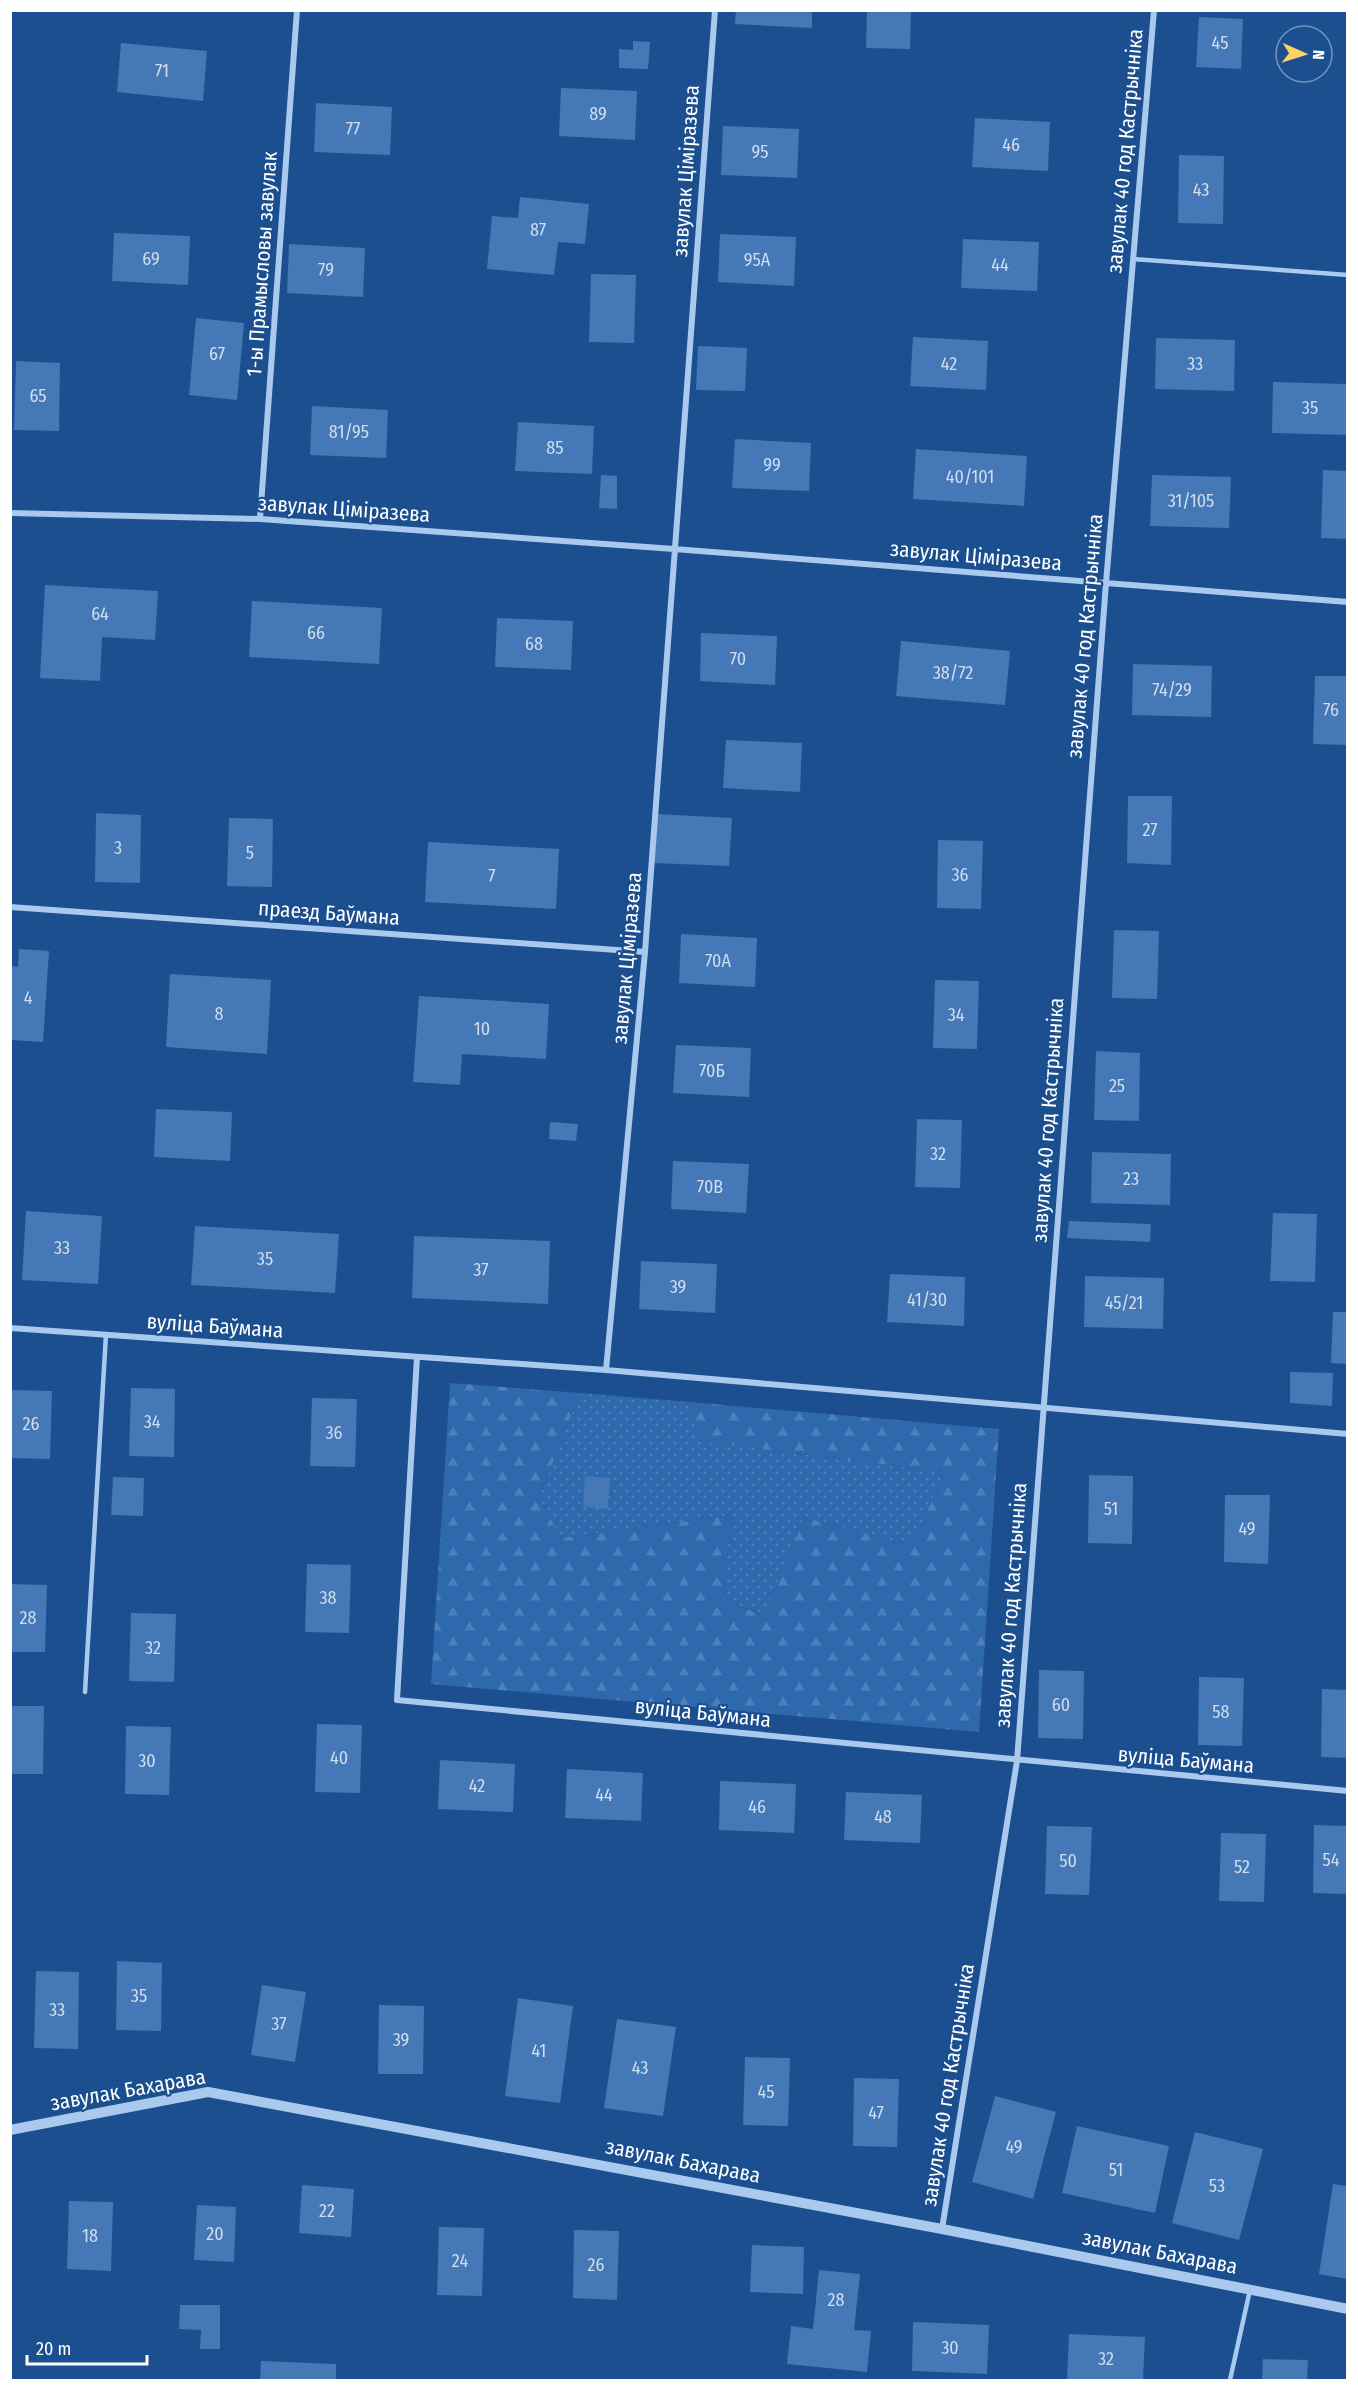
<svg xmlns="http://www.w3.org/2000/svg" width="1358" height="2391" font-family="'Fira Sans Condensed',sans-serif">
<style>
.grass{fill:url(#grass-dots)}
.forest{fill:url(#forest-firs)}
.building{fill:#4478b7}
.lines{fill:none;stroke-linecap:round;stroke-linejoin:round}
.service{stroke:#a9c9ee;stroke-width:4.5}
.minor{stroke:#a9c9ee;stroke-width:6}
.tertiary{stroke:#a9c9ee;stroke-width:10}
.labels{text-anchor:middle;stroke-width:4.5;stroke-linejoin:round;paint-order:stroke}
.number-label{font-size:18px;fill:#d0dded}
.street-label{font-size:21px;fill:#fff;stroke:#1b4f8f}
</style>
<defs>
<pattern id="grass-dots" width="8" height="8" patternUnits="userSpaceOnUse" patternTransform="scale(1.5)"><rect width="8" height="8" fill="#2e69ad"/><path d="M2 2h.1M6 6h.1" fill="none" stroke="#4d80b9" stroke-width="1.8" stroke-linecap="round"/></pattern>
<pattern id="forest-firs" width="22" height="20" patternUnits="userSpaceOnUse" patternTransform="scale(1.5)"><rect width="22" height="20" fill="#2e69ad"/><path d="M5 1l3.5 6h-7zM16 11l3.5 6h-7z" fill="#4d80b9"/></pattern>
</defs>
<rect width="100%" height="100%" fill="#1b4f8f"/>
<path class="grass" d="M580 1393 689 1402 700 1441 944 1472 912 1546 803 1517 765 1615 723 1601 731 1515 561 1538 539 1497Z"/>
<path class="forest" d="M450 1383 580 1393 539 1497 561 1538 731 1515 723 1601 764 1615 803 1517 912 1546 944 1472 700 1441 689 1402 999 1429 979 1732 431 1684Z"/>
<path class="building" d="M736 10H812V28L735 24Z
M867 10H911L910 49 866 48Z
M1199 17 1243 19 1241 69 1196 67Z
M633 41 650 42 648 69 619 68V49L633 50Z
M121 43 207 51 203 101 117 92Z
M561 88 637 91 635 140 559 136Z
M316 103 392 107 390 155 314 152Z
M975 118 1050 122 1048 171 972 167Z
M723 126 799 129 797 178 721 175Z
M1179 155 1224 156 1223 224 1178 223Z
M520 197 589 204 585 244 558 242 554 275 487 269 492 216 518 218Z
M114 233 190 236 188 285 112 281Z
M720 234 796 237 794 286 718 282Z
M963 239 1039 242 1037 291 961 288Z
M289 244 365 248 363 297 287 293Z
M591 274 636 275 634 343 589 342Z
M196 318 244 323 237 400 189 395Z
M913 337 988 341 986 390 910 386Z
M1156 338 1235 340 1234 391 1155 389Z
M698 346 747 348 745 391 696 390Z
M16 361 60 363 59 431 14 430Z
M1273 382 1347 384V435L1272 433Z
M312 406 388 410 386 458 310 455Z
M518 422 594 426 592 474 515 471Z
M735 439 811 443 809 491 732 488Z
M916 449 1027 456 1024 506 913 499Z
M1323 470 1347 471V539L1321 538Z
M601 475 617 476V509L599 508Z
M1152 475 1231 477 1229 528 1150 526Z
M45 585 158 591 155 640 102 637 100 681 40 678Z
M252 601 382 608 379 664 249 657Z
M497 618 573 621 571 670 495 667Z
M701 633 777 636 775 685 700 681Z
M901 641 1010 651 1005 705 896 696Z
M1133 664 1212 666 1211 717 1132 715Z
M1315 676H1347V745L1313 744Z
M726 740 802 743 800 792 723 788Z
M1128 796H1172L1171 865 1127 863Z
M96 813 141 815 140 883 95 882Z
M656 814 732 818 729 866 654 863Z
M229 818 273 819 272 887 227 886Z
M938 840 983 841 981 909 937 908Z
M428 842 559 849 556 909 425 902Z
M1114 930 1159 931 1157 999 1112 998Z
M681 934 757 938 755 987 679 983Z
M19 949 49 951 43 1042 11 1040 10 966 18 967Z
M170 974 271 980 267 1054 166 1047Z
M935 980 979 981 977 1049 933 1048Z
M419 996 549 1004 546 1059 462 1054 460 1085 413 1082Z
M676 1045 751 1048 749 1097 673 1093Z
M1096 1051 1140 1053 1139 1121 1094 1120Z
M156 1109 232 1112 230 1161 154 1157Z
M917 1119 962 1120 960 1188 915 1187Z
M550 1122 578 1124 576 1141 549 1139Z
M1092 1152 1171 1154 1170 1205 1091 1203Z
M673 1161 749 1164 746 1213 671 1209Z
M26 1211 102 1216 98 1284 22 1280Z
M1273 1213 1317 1214 1315 1282 1270 1281Z
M1069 1221 1151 1224 1150 1242 1067 1238Z
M195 1226 339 1234 335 1293 191 1285Z
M414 1236 550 1241 548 1304 412 1298Z
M641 1261 717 1264 715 1313 639 1309Z
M890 1274 965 1277 964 1326 887 1322Z
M1085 1276 1164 1278 1163 1329 1084 1327Z
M1333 1312H1347V1364L1331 1363Z
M1290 1372 1333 1373 1332 1406 1290 1403Z
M131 1388 175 1389 174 1457 129 1456Z
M10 1390 52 1391 50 1459 10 1458Z
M312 1398 357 1399 355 1467 310 1466Z
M1089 1475 1133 1476 1132 1544 1088 1543Z
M585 1476 610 1478 608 1509 583 1507Z
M113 1477 144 1478 143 1516 111 1515Z
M1225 1495H1270L1268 1564 1224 1562Z
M307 1564 351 1565 349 1633 305 1632Z
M10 1584 47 1585 45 1652H10Z
M131 1613 176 1614 174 1682 129 1681Z
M1039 1670 1084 1671 1083 1739 1038 1738Z
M1199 1677 1244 1678 1242 1746 1198 1745Z
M1322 1689 1347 1690V1758L1321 1757Z
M10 1706H44L43 1774H10Z
M317 1724 362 1725 360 1793 315 1792Z
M126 1726 171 1727 169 1795 125 1794Z
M440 1760 515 1764 513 1812 438 1809Z
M567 1769 643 1773 641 1821 565 1818Z
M720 1781 796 1784 794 1833 719 1830Z
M846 1792 922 1795 920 1843 844 1840Z
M1314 1825 1347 1826V1894L1313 1893Z
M1047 1826 1092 1827 1089 1895 1045 1894Z
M1221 1833 1266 1834 1264 1902 1219 1901Z
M117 1961 162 1963 161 2031 116 2030Z
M36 1971 79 1972 78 2049 34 2048Z
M262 1985 306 1992 295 2062 251 2055Z
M518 1998 573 2006 560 2103 505 2096Z
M379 2005 424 2006 423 2074H378Z
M617 2019 676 2027 663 2116 604 2108Z
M745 2057 790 2058 788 2126 743 2125Z
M854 2078 899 2079 897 2147 853 2146Z
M995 2096 1056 2112 1033 2199 972 2182Z
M1077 2126 1169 2146 1155 2213 1062 2193Z
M1195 2132 1263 2149 1239 2240 1172 2223Z
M1333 2184 1347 2186V2279L1319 2274Z
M302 2185 354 2189 351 2237 299 2233Z
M69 2201 113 2202 111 2271 67 2269Z
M197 2205 236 2207 234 2262 194 2260Z
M439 2227 484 2228 482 2296 437 2295Z
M574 2230 619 2231 617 2300 573 2298Z
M752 2245 804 2247 803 2294 750 2292Z
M819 2270 860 2274 854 2330 871 2331 867 2372 787 2364 791 2326 813 2329Z
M180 2305H220V2349H200L201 2330 179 2329Z
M913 2322 989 2325 987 2374 912 2371Z
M1069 2334 1145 2337 1143 2380H1067Z
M1263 2359 1308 2360 1307 2380H1262Z
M261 2361 336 2364V2380H260Z"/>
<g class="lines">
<path class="service" d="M1133 259 1348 275
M85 1692 106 1334
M1230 2380 1250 2290"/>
<path class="minor" d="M10 513 260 519 674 549 1348 602
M260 519 297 10
M10 907 645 952
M10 1328 606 1370 1348 1434
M417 1357 397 1700 1348 1791
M606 1370 645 952 715 10
M942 2229 1017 1761 1106 583 1154 10"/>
<path class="tertiary" d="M10 2130 208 2092 942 2229 1348 2309"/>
</g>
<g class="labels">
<g class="number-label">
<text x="1220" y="49">45</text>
<text x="162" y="77">71</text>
<text x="598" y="120">89</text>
<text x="353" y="135">77</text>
<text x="1011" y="151">46</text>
<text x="760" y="158">95</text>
<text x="1201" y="196">43</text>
<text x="538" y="236">87</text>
<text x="151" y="265">69</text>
<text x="757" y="266">95А</text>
<text x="1000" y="271">44</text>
<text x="326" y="276">79</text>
<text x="217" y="360">67</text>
<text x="949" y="370">42</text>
<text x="1195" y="370">33</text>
<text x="38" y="402">65</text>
<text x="1310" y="414">35</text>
<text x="349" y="438">81/95</text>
<text x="555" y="454">85</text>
<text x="772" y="471">99</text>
<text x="970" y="483">40/101</text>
<text x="1191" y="507">31/105</text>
<text x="100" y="620">64</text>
<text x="316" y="639">66</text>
<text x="534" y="650">68</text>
<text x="738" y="665">70</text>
<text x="953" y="679">38/72</text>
<text x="1172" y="696">74/29</text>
<text x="1331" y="716">76</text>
<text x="1150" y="836">27</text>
<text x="118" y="854">3</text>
<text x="250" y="859">5</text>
<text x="960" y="881">36</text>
<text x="492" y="882">7</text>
<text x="718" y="967">70А</text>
<text x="28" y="1004">4</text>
<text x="219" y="1020">8</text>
<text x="956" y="1021">34</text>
<text x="482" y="1035">10</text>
<text x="712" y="1077">70Б</text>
<text x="1117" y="1092">25</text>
<text x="938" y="1160">32</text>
<text x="1131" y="1185">23</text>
<text x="710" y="1193">70В</text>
<text x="62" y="1254">33</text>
<text x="265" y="1265">35</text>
<text x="481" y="1276">37</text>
<text x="678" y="1293">39</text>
<text x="927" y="1306">41/30</text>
<text x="1124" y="1309">45/21</text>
<text x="152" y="1428">34</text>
<text x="31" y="1430">26</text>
<text x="334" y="1439">36</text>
<text x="1111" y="1515">51</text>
<text x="1247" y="1535">49</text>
<text x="328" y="1604">38</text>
<text x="28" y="1624">28</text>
<text x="153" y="1654">32</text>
<text x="1061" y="1711">60</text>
<text x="1221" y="1718">58</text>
<text x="339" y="1764">40</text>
<text x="147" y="1767">30</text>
<text x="477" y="1792">42</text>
<text x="604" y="1801">44</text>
<text x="757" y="1813">46</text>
<text x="883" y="1823">48</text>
<text x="1331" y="1866">54</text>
<text x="1068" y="1867">50</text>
<text x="1242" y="1873">52</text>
<text x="139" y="2002">35</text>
<text x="57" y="2016">33</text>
<text x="279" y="2030">37</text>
<text x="401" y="2046">39</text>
<text x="539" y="2057">41</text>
<text x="640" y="2074">43</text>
<text x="766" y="2098">45</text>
<text x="876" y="2119">47</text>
<text x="1014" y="2153">49</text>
<text x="1116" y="2176">51</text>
<text x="1217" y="2192">53</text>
<text x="327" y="2217">22</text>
<text x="215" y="2240">20</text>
<text x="90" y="2242">18</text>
<text x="460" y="2267">24</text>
<text x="596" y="2271">26</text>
<text x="836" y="2306">28</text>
<text x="950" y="2354">30</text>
<text x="1106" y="2365">32</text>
</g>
<g class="street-label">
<text transform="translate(1125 151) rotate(-85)" y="7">завулак 40 год Кастрычніка</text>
<text transform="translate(686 171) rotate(-86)" y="7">завулак Ціміразева</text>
<text transform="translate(262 264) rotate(-86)" y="7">1-ы Прамысловы завулак</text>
<text transform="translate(344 509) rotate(4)" y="7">завулак Ціміразева</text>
<text transform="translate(976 556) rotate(5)" y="7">завулак Ціміразева</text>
<text transform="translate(1085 636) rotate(-85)" y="7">завулак 40 год Кастрычніка</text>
<text transform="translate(329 913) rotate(4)" y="7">праезд Баўмана</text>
<text transform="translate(627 958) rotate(-85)" y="7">завулак Ціміразева</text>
<text transform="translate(1048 1120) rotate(-86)" y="7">завулак 40 год Кастрычніка</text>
<text transform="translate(215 1326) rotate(4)" y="7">вуліца Баўмана</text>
<text transform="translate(1011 1605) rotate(-86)" y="7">завулак 40 год Кастрычніка</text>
<text transform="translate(703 1713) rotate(6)" y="7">вуліца Баўмана</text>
<text transform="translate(1186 1760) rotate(5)" y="7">вуліца Баўмана</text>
<text transform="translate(948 2085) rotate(-81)" y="7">завулак 40 год Кастрычніка</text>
<text transform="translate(128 2090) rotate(-10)" y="7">завулак Бахарава</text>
<text transform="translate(683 2161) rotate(11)" y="7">завулак Бахарава</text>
<text transform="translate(1160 2252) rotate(11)" y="7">завулак Бахарава</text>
</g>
</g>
<rect width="1358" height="2391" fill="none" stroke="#ffffff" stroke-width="24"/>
<g transform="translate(1304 54) rotate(93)"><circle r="28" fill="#1b4f8f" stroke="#7695bc" stroke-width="1.5"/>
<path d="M0-4.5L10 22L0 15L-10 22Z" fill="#ffd166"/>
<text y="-9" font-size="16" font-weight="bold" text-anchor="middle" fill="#ffffff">N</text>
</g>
<path d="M27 2355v9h120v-9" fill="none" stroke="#ffffff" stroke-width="3"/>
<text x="36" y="2355" font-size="18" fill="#ffffff" stroke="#1b4f8f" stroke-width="4.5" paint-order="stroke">20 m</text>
</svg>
